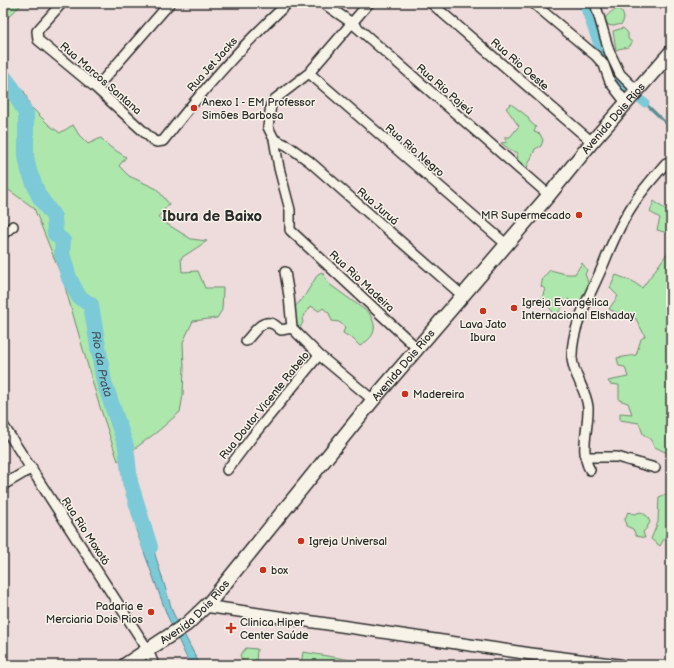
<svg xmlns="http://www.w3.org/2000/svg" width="674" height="668" font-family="'Balsamiq Sans',sans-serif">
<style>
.green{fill:#ade7ac;stroke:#6c896c}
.water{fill:#7bc9d8;stroke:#5b8a93}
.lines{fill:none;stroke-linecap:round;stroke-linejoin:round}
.stream{stroke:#5b8a93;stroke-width:2.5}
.canal{stroke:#7bc9d8;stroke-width:9}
.river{stroke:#7bc9d8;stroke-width:16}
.minor-casing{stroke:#2b2b2b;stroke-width:12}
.tertiary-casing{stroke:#2b2b2b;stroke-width:14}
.secondary-casing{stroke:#2b2b2b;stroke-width:16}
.minor{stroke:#f7f3e8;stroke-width:9}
.tertiary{stroke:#f7f3e8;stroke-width:11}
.secondary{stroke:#f7f3e8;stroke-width:13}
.poi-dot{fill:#c8321e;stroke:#f7f3e8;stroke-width:1.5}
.labels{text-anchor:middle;stroke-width:3;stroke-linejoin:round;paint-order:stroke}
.street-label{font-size:11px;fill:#2b2b2b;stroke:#f7f3e8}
.poi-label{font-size:11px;fill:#2b2b2b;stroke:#f7f3e8;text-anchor:start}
.water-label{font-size:12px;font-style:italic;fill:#435a5f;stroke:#f7f3e8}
.district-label{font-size:15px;font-weight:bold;fill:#2b2b2b;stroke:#f7f3e8}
</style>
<rect width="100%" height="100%" fill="#eedbdb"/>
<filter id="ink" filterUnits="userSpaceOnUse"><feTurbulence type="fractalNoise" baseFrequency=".025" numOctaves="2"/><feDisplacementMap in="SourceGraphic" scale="8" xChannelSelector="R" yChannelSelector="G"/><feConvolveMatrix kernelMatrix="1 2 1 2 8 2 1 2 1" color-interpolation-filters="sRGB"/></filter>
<g filter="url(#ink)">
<path class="green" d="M3 3H23L3 22Z
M619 9C624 14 625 18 622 24L613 26 608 25 605 19C608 13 613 10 619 9Z
M623 28 628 33V39L632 42 630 46C626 49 621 47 616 50L613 31Z
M3 85 9 94 24 91 30 106 49 125 60 133 73 125 79 135 88 144 101 138 110 147 126 157 119 166 129 176 157 189 169 204 158 217 167 224 191 239 207 241 181 258 182 272 198 271 205 288H223L222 310 217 318 193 321 183 342 184 367 183 395 180 412 157 432 118 461 98 401 63 280 34 208 3 186Z
M511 104 527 116 530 122 536 127 534 132 540 134 543 140 541 146 535 149C533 156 529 161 527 168L518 163 517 152H513L501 143 507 142 504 137H510L519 126C514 120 511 114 506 108Z
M654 201 666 210 671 204V234L657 230 660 218 650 212Z
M671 241V455L655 447 650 439 643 434 639 423 620 420V413L632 414 628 403 619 400V385L610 384 608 381 628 377 625 367 619 366 617 358 636 355 641 339 645 336 636 319 630 314H619L609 309 618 296 610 288 616 275 632 281 642 288 669 251Z
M582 263 587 270 585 274C591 287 587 293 581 306L568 299 556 316 542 298 545 289 541 286 543 278 550 270 566 274H575Z
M322 272 329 284 369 313C379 329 374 337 360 346L353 339 343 333 345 327 339 322 332 321 329 313 323 308 319 311 311 306 302 319 303 322 300 328 293 323 292 310 304 297 318 274Z
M671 492V530H669L660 546 651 539 658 522 659 497Z
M628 512 634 514 641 512 647 516 650 522 646 529 643 532 645 538 636 536 633 529 626 526 625 519Z
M246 648 257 649 256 664 274 665H244L240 655Z
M303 652 381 665H301Z"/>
<path class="water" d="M146 525 173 613 200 665H190L167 615 136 530Z"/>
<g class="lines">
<path class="stream" d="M645 103 671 128"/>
<path class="canal" d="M583 3 608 73 628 90
M641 100 645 103"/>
<path class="river" id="s1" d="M3 76 13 89 26 114V156L29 171 39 196 54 217 55 234 63 241 62 253 69 278 79 297 91 305 104 382 126 446 130 482 150 547"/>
<defs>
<path id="minor" d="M62 3 37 31 38 40 96 88 154 141 157 142 163 141C201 92 242 45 288 3
M323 3 352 23 549 195
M369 3 309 73 275 99 271 105 270 112 268 127 274 139 279 168 290 210V230L418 349
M431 3 592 142
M533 3 596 56 604 65 610 82 627 104
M595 3 609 51 620 74 638 92
M309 73 506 244
M96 88 170 3
M274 139 288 146 309 161 463 296
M3 234 13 226
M285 272 289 296 292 328
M292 328 319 355 373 400
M246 341C253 334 262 318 273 324 276 325 278 328 281 330L292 328
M3 425 148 650 154 665
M585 457H617L655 468
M227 470 252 437 319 355
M590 470C579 452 589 427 588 407 586 389 573 375 572 358 571 326 592 292 604 263 612 243 621 222 634 203 643 189 655 176 666 163
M3 485 32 468"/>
<path id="tertiary" d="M205 606 531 654 619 665"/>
<g id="secondary">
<path id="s2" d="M125 665 187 624 210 602 373 400 549 195 592 142 671 52"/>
</g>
</defs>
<use href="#minor" class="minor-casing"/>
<use href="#tertiary" class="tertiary-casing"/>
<use href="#secondary" class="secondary-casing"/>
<use href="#minor" class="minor"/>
<use href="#tertiary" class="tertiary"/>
<use href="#secondary" class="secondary"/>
</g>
</g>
<g class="poi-dot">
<circle cx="194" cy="108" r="4"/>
<circle cx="579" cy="215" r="4"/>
<circle cx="514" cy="308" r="4"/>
<circle cx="483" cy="311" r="4"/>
<circle cx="405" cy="394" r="4"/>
<circle cx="301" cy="541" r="4"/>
<circle cx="263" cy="570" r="4"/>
<circle cx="151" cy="612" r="4"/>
<path d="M229 622h4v4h4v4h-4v4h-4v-4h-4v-4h4z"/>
</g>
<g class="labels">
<g class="street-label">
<text transform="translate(212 64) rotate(-48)" y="4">Rua Jet Jacks</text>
<text transform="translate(520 64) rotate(41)" y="4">Rua Rio Oeste</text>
<text transform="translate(101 78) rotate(41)" y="4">Rua Marcos Santana</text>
<text transform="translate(445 89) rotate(41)" y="4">Rua Rio Pajeú</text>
<text dy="4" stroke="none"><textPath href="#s2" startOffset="736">Avenida Dois Rios</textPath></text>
<text transform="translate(415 150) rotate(41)" y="4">Rua Rio Negro</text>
<text transform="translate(378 206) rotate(41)" y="4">Rua Juruá</text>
<text transform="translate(362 281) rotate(43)" y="4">Rua Rio Madeira</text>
<text dy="4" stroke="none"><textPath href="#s2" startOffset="412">Avenida Dois Rios</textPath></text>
<text transform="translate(264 405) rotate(-51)" y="4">Rua Doutor Vicente Rabelo</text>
<text transform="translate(86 531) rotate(57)" y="4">Rua Rio Moxotó</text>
<text dy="4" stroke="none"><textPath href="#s2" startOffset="88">Avenida Dois Rios</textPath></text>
</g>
<g class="poi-label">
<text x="202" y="106">Anexo I - EM Professor<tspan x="202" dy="13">Simões Barbosa</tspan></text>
<text x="571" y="219" text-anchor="end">MR Supermecado</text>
<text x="522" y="306">Igreja Evangélica<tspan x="522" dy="13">Internacional Elshaday</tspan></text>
<text x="483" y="328" text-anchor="middle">Lava Jato<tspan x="483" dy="13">Ibura</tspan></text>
<text x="413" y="398">Madereira</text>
<text x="309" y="545">Igreja Universal</text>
<text x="271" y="574">box</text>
<text x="143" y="610" text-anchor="end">Padaria e<tspan x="143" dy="13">Merciaria Dois Rios</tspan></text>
<text x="240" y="626">Clinica Hiper<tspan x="240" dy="13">Center Saúde</tspan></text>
</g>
<g class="water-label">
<text dy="4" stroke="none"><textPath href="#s1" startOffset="316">Rio da Prata</textPath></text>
</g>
<g class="district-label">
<text x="212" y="221">Ibura de Baixo</text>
</g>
</g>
<rect width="674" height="668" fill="none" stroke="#f7f3e8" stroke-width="16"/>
<rect x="8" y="8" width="658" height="652" fill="none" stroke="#2b2b2b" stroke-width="1.5" filter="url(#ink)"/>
</svg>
